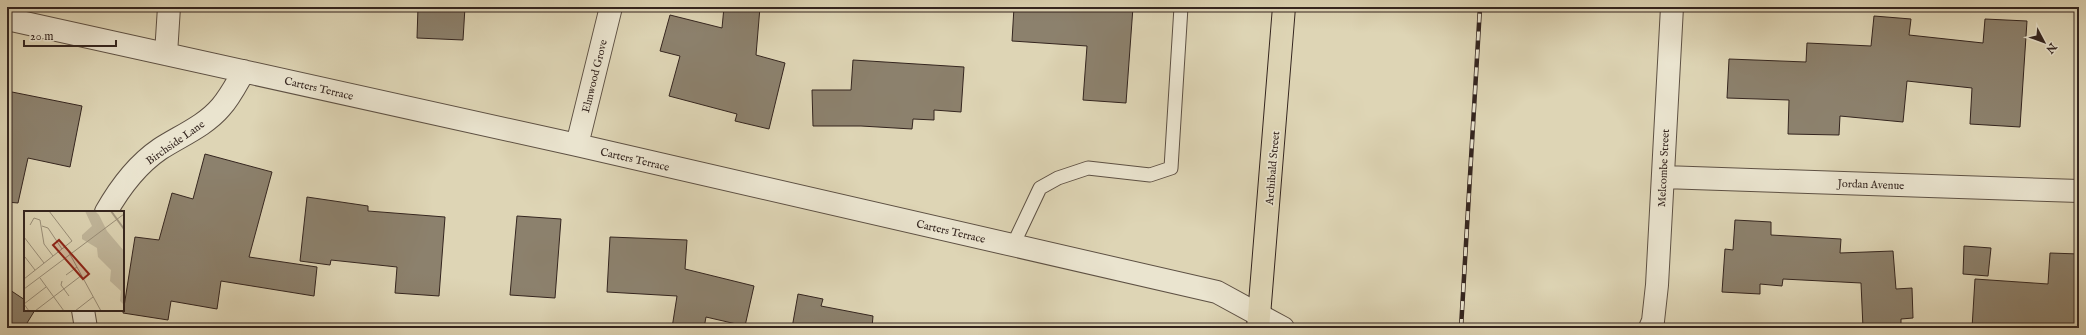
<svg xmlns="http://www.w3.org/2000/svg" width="2086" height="335" font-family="'IM FELL English',serif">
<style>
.building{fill:#8c816d;stroke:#34251f}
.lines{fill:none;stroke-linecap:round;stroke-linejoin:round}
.service-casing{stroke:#5e5144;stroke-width:15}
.minor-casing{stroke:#5e5144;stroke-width:24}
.trunk-casing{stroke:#34251f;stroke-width:24}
.service{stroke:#eae4cf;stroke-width:13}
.minor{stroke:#eae4cf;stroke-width:22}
.trunk{stroke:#ded5b5;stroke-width:22}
.rail-casing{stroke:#34251f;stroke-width:4.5}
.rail{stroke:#eae4cf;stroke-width:3;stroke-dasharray:9;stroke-linecap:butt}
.labels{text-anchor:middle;stroke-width:3.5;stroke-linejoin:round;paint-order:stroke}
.street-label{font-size:11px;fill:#34251f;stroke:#eae4cf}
.inset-river{fill:none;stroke:#a49982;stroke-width:2}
.inset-road{fill:none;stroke:#9a8f79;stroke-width:1}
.view{fill:#8f2418;fill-opacity:0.15;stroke:#8f2418;stroke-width:2}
.inset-edge{fill:none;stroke:#34251f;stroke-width:2}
</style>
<rect width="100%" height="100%" fill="#ded5b5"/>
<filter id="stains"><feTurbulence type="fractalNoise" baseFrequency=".005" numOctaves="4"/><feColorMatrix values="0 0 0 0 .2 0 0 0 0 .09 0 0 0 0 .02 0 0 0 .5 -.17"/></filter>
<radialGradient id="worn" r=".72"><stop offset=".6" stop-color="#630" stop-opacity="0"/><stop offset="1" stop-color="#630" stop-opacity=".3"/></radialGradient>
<path class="building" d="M418 7H465L463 40 417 38Z
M724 7H760L756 55 785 63 769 129 735 121 737 114 669 96 680 56 660 51 670 15 722 28Z
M1014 7H1133L1126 103 1083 100 1087 46 1012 41Z
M1874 16 1911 19 1909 35 1983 43 1985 19 2027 21 2020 127 1970 124 1972 88 1907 81 1903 122 1840 116 1839 135 1788 134 1789 100 1727 98 1729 59 1806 62 1807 43 1871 46Z
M853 60 964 67 961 112 934 110V120L913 119 912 129 861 126H813L812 90H851Z
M7 91 82 106 70 167 28 158 18 203 7 202Z
M205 154 272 172 249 257 317 267 314 296 221 281 217 309 171 301 168 320 123 313 135 237 159 240 172 193 193 199Z
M307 197 368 206V211L445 217 439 296 395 293 397 267 331 260 330 265 300 261Z
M517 216 561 219 555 298 510 295Z
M1735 220 1771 222V235L1841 239 1840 253 1893 251 1896 289 1912 288 1913 318 1901 319V328H1863L1861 283 1783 279 1782 286 1760 284V294L1722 292 1725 249 1733 250Z
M610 237 687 240 685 269 754 286 745 326 706 317 704 328H672L677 296 607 292Z
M1964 246 1991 248 1988 276 1963 274Z
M2050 253 2079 254V328H1972L1975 279 2048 284Z
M7 288 25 300V310H35L24 328H7Z
M798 294 823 299 821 306 873 316 872 328H792Z"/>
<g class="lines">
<defs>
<path id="service" d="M1013 245 1040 188 1058 178 1088 168 1150 175 1171 168 1181 7"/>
<path id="minor" d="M7 19 577 145 1217 292 1283 328
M166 54 169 7
M577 145 611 7
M1663 177 2079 191
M106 212C119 189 138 164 160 149 180 136 205 126 221 107 230 97 237 83 244 71
M83 310 86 328
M1650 328 1653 321 1657 285 1672 7"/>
<path id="trunk" d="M1258 328 1284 7"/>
</defs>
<use href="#service" class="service-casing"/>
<use href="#minor" class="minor-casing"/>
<use href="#trunk" class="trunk-casing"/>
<use href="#service" class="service"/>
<use href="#minor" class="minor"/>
<use href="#trunk" class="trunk"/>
<defs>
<path id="rail" d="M1461 328 1480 7"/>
</defs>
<use href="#rail" class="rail-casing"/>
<use href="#rail" class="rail"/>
</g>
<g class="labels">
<g class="street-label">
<text transform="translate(594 76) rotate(-76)" y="4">Elmwood Grove</text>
<text transform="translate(319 88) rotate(13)" y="4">Carters Terrace</text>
<text transform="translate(175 142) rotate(-35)" y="4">Birchside Lane</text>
<text transform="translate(635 159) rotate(13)" y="4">Carters Terrace</text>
<text transform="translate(1272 168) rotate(-85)" y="4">Archibald Street</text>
<text transform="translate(1663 168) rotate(-87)" y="4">Melcombe Street</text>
<text transform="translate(1871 184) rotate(2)" y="4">Jordan Avenue</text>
<text transform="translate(951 231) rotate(13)" y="4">Carters Terrace</text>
</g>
</g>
<g transform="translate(24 211)">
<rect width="100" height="100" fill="#ded5b5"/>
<path d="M61 0H71L75 4 83 20 100 40V94L96 90 97 80 86 70 87 59 74 46 73 37 58 28V24L68 15Z" fill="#c1b79c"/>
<path class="inset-river" d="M87 0 100 18"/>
<path class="inset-road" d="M6 14 10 7 16 9 20 33 29 45M18 15 24 17 38 38M0 26 20 52M42 36 77 100M1 46 11 59M42 64 53 56M16 67 40 100M0 68 48 30 25 0M38 70 37 74 45 85M0 78 100 3M5 100 0 93 22 76M11 100 58 64M51 100 69 86"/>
<path class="view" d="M35 29 65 63 59 68 29 34Z"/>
<rect width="100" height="100" class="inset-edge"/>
</g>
<rect width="2086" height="335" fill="none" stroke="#ded5b5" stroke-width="24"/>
<rect x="8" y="8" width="2070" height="319" fill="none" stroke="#34251f" stroke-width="2"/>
<rect x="12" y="12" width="2062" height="311" fill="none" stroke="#34251f"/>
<g transform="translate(2044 42) rotate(131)" stroke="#eae4cf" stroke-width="3" paint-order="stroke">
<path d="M0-3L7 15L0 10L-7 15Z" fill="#34251f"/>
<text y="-6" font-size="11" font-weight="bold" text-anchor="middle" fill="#34251f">N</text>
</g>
<path d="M24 40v6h92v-6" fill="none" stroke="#34251f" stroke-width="2"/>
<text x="30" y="40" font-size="12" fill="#34251f" stroke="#eae4cf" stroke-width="3" paint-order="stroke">20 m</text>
<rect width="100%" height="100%" filter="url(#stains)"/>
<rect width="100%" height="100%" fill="url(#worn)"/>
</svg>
